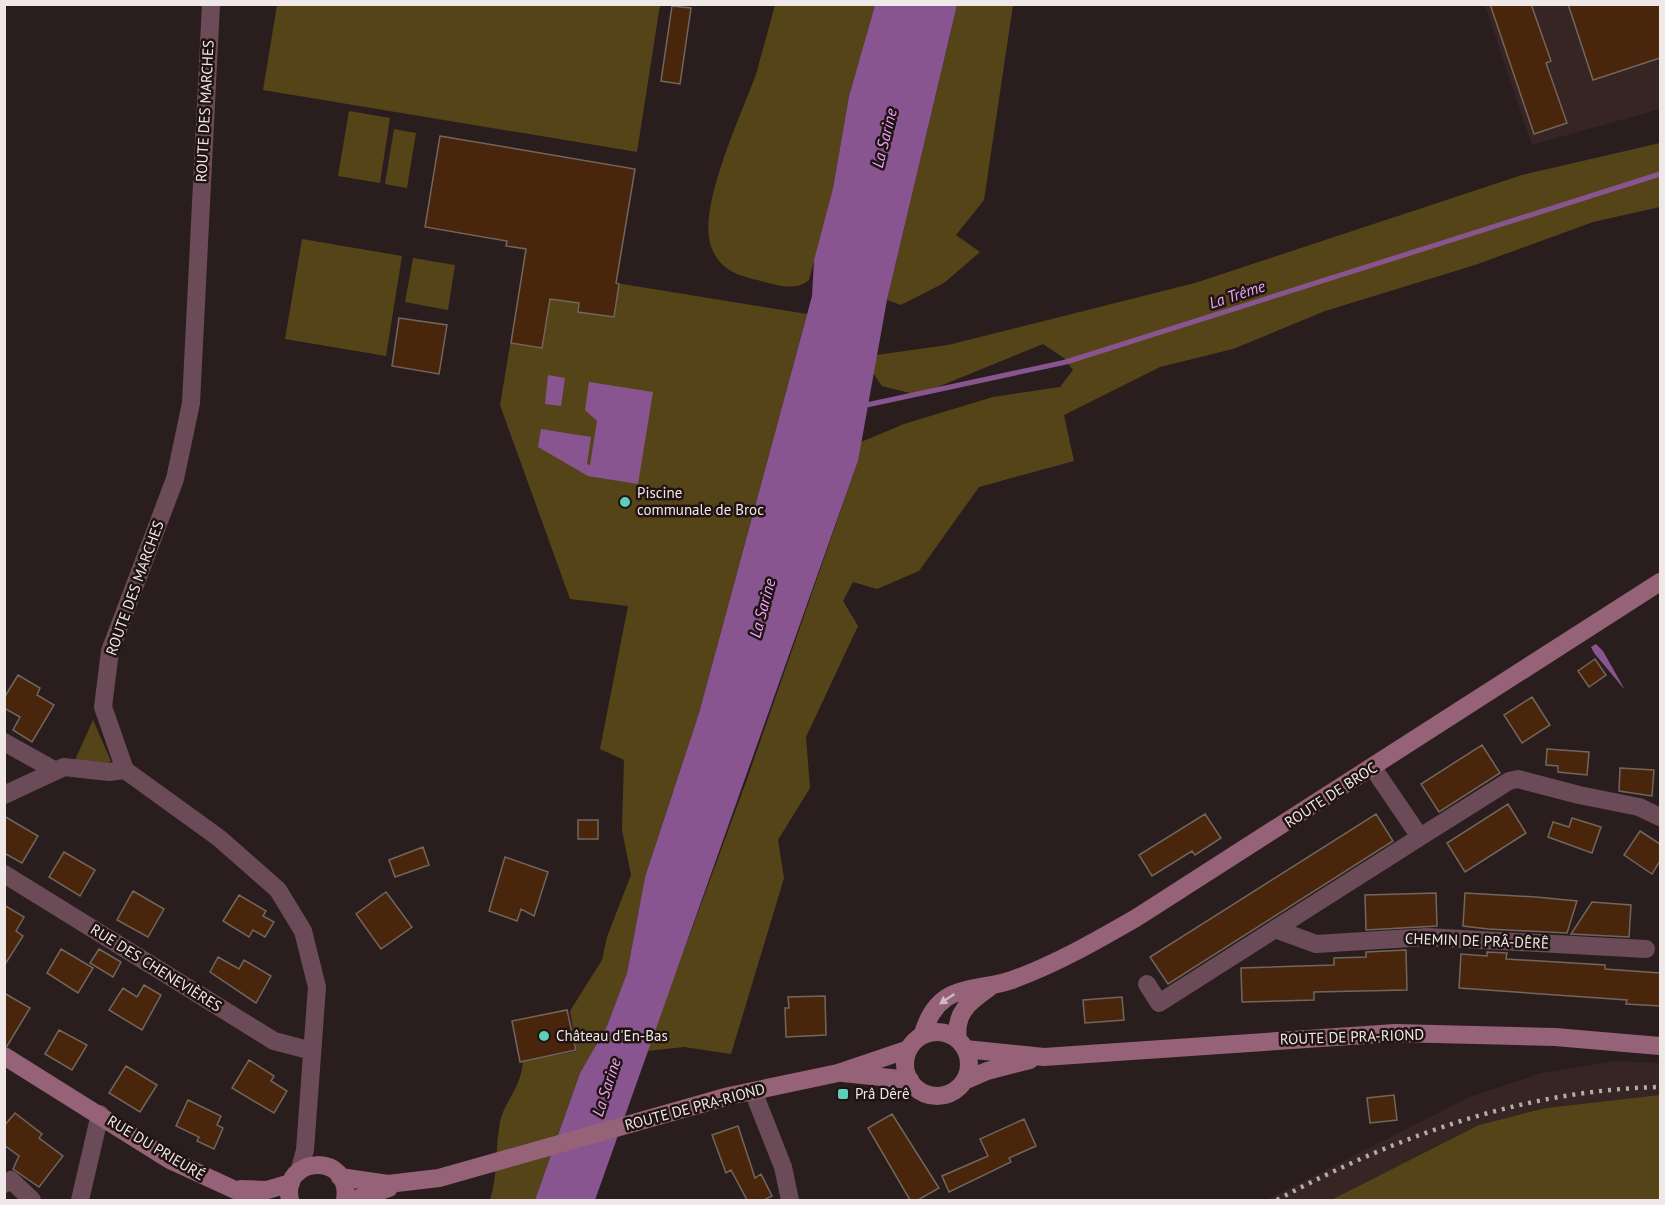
<svg xmlns="http://www.w3.org/2000/svg" width="1665" height="1205" font-family="'PT Sans',sans-serif">
<style>
.built{fill:#372523}
.green{fill:#564419}
.water{fill:#885590}
.lines{fill:none;stroke-linecap:round;stroke-linejoin:round}
.stream{stroke:#885590;stroke-width:5}
.building{fill:#49260b;stroke:#71665e;stroke-width:1.5}
.street{stroke:#6c4b58;stroke-width:18}
.secondary{stroke:#966277;stroke-width:18}
.rail{stroke:#b4acab;stroke-width:4.5;stroke-dasharray:3 6;stroke-linecap:butt}
.oneway{fill:#d0b9c0}
.poi-dot{fill:#5cceba;stroke:#201413;stroke-width:2}
.labels{text-anchor:middle;stroke-width:5;stroke-linejoin:round;paint-order:stroke}
.street-label{font-size:15px;fill:#f0e8e7;stroke:#201413}
.poi-label{font-size:15px;fill:#f0e8e7;stroke:#201413;text-anchor:start}
.water-label{font-size:16px;font-style:italic;fill:#eca3f7;stroke:#201413}
</style>
<rect width="100%" height="100%" fill="#291e1d"/>
<path class="built" d="M1485 5H1660V109L1532 145Z
M1616 1061 1660 1063V1095L1546 1108 1479 1125 1331 1200H1266L1472 1096 1542 1073Z"/>
<path class="green" d="M277 5H660L637 152 263 90Z
M775 5H875L849 96 833 188 809 280C795 292 777 285 761 281 740 276 723 272 713 251 693 214 744 110 757 71 763 49 769 27 775 5Z
M957 5H1013L984 200 956 235 980 252 944 283 901 305 887 300Z
M349 111 390 118 380 183 338 176Z
M394 129 416 133 407 188 385 184Z
M1660 143V207L1593 222 1475 265 1325 311 1233 349 1160 367 1064 415 1074 461 979 487 919 571 877 589 853 582 843 601 858 626 806 737 810 788 778 840 784 878 731 1054 684 1047 647 1051 746 782 858 461 861 442 904 424 993 397 1060 387 1073 370 1064 358 1043 344 918 395 882 386 873 373 876 355 948 345 1195 283 1522 175Z
M302 239 402 256 386 356 285 339Z
M413 258 455 265 448 310 405 302Z
M523 268 807 314 699 713 645 877 627 973 607 1026 580 1073 535 1200H490C498 1175 495 1149 500 1122 504 1102 521 1088 523 1062L577 1051 570 1011 602 960 607 937 631 875 622 830 624 760 600 749 628 606 570 599 500 405Z
M93 720 111 761 108 763 75 760Z
M1660 1095V1200H1331L1479 1125 1546 1108Z"/>
<path class="water" d="M875 5H957L887 300 858 461 595 1200H535L580 1073 607 1026 627 973 645 877 699 713 812 296 814 260 833 188 849 96Z
M548 375 565 378 561 406 545 404Z
M589 382 653 392 638 484 588 476 538 447 541 429 591 437 587 464 590 465 597 421 585 410Z
M1596 644 1603 651 1625 690 1594 653 1591 647Z"/>
<g class="lines">
<path class="stream" d="M862 406 1066 362 1660 174"/>
</g>
<path class="building" d="M1490 4H1531L1551 61 1546 63 1567 123 1534 134Z
M1568 4H1660V58L1593 80Z
M672 6 691 8 680 84 661 81Z
M440 136 635 169 616 283 619 284 614 317 578 312 579 303 550 299 542 348 511 343 526 249 506 246 507 241 425 227Z
M399 318 447 325 439 374 392 366Z
M1595 659 1606 675 1589 687 1578 671Z
M18 675 40 688 37 695 54 705 32 742 13 730 20 717 4 708V698Z
M1532 697 1550 725 1522 743 1504 715Z
M1482 745 1500 773 1439 812 1421 784Z
M1547 749 1589 752 1587 775 1558 772V766L1546 765Z
M1620 768 1654 770 1652 796 1619 791Z
M1508 804 1526 833 1465 872 1447 843Z
M1205 814 1221 838 1195 855 1192 851 1152 876 1139 855Z
M1376 814 1393 841 1168 984 1150 957Z
M4 816 38 836 22 863 4 853Z
M1572 818 1601 827 1592 853 1548 837 1553 822 1569 827Z
M578 820H598V839H578Z
M1640 831 1660 844V861L1652 874 1624 855Z
M423 847 429 865 395 877 389 860Z
M64 852 95 870 80 896 49 877Z
M505 857 548 872 534 916 521 909 517 921 489 911Z
M133 891 164 909 148 937 117 920Z
M386 892 412 927 381 949 356 914Z
M1436 893 1437 926 1366 930 1365 895Z
M1465 893 1536 897 1577 901 1567 933 1488 929 1463 926Z
M239 895 266 911 263 916 274 922 265 937 253 930 249 937 223 921Z
M1592 902 1631 905 1629 937 1571 934Z
M4 905 24 917 16 931 23 936 4 966Z
M61 949 93 968 78 993 47 973Z
M99 949 121 962 113 977 90 963Z
M1406 950 1407 990 1314 992V1000L1242 1002 1241 968 1334 965V958L1366 957V952Z
M1487 952 1507 953 1506 959 1605 965V969L1660 973V1006L1626 1004 1627 1000 1459 988 1461 954 1487 956Z
M218 957 239 969 244 960 271 976 256 1003 210 972Z
M144 985 161 995 142 1030 109 1010 123 988 137 997Z
M4 993 30 1008 7 1046 4 1045Z
M825 996 826 1035 786 1037 785 1008H789L788 997Z
M1122 997 1124 1020 1085 1023 1083 1000Z
M567 1010 576 1050 520 1062 512 1021Z
M59 1030 87 1045 72 1070 45 1054Z
M249 1060 274 1076 271 1081 287 1091 274 1113 232 1088Z
M126 1066 157 1085 140 1112 109 1093Z
M1394 1095 1397 1120 1370 1123 1367 1098Z
M188 1100 221 1116 217 1125 223 1128 214 1149 197 1141 199 1137 176 1126Z
M15 1113 42 1134 39 1138 63 1156 39 1187 13 1169 19 1156 4 1145V1126Z
M892 1114 939 1188 918 1200H910L868 1128Z
M1024 1119 1036 1146 1009 1158 1011 1162 949 1192 942 1176 988 1156 980 1139Z
M738 1126 755 1178 761 1174 772 1196 764 1200H747L731 1170 726 1173 712 1135Z"/>
<g class="lines">
<path class="street" d="M211 4 191 403 175 479 110 651 103 707 125 770 219 838 278 890 303 931 317 987 305 1150 299 1172
M4 742 56 771
M1373 768 1420 837 1509 781 1518 779 1579 795 1639 807 1660 817
M4 795 64 767 109 772 125 770
M4 874 274 1041 312 1051
M1275 929 1316 944 1427 937 1646 949
M1147 984 1159 1003 1420 837
M753 1091 783 1167 790 1200
M4 1184 11 1180 32 1200
M80 1200 100 1114"/>
<path class="secondary" d="M905 1064a32 32 0 1 1 64 0a32 32 0 1 1-64 0Z
M922 1036C927 1021 932 1008 946 998 962 987 993 987 1012 980 1056 964 1096 941 1136 918L1660 582
M958 1040C954 1013 969 1002 989 988
M965 1049 1044 1057 1395 1033 1555 1037 1660 1046
M4 1056 170 1160 257 1200
M843 1073 910 1080
M964 1081 987 1071 1030 1060
M340 1177 388 1184 439 1178 729 1096 838 1073 909 1049
M241 1189 267 1190 291 1183
M290 1200C280 1155 353 1152 345 1200
M353 1200 389 1188"/>
<path class="rail" d="M1277 1200C1396 1136 1524 1090 1660 1087"/>
</g>
<defs><path id="oneway-solid" d="M-6-.8H1V-3.2L6.5 0L1 3.2V.8H-6Z" transform="scale(1.5)"/></defs>
<use class="oneway" href="#oneway-solid" transform="translate(947 999) rotate(146)"/>
<g class="poi-dot">
<circle cx="625" cy="502" r="6"/>
<circle cx="544" cy="1036" r="6"/>
<rect x="837" y="1088" width="12" height="12" rx="3"/>
</g>
<g class="labels">
<g class="street-label">
<text transform="translate(205 111) rotate(-87)" y="5">ROUTE DES MARCHES</text>
<text transform="translate(135 588) rotate(-70)" y="5">ROUTE DES MARCHES</text>
<text transform="translate(1331 795) rotate(-33)" y="5">ROUTE DE BROC</text>
<text transform="translate(1477 941) rotate(2)" y="5">CHEMIN DE PRÂ-DÊRÊ</text>
<text transform="translate(156 968) rotate(32)" y="5">RUE DES CHENEVIÈRES</text>
<text transform="translate(1352 1037) rotate(-2)" y="5">ROUTE DE PRA-RIOND</text>
<text transform="translate(695 1107) rotate(-15)" y="5">ROUTE DE PRA-RIOND</text>
<text transform="translate(156 1148) rotate(31)" y="5">RUE DU PRIEURÉ</text>
</g>
<g class="poi-label">
<text x="637" y="498">Piscine<tspan x="637" dy="17">communale de Broc</tspan></text>
<text x="556" y="1041">Château d'En-Bas</text>
<text x="855" y="1099">Prâ Dêrê</text>
</g>
<g class="water-label">
<text transform="translate(884 138) rotate(-76)" y="6">La Sarine</text>
<text transform="translate(1237 294) rotate(-18)" y="6">La Trême</text>
<text transform="translate(762 608) rotate(-75)" y="6">La Sarine</text>
<text transform="translate(606 1087) rotate(-72)" y="6">La Sarine</text>
</g>
</g>
<rect width="1665" height="1205" fill="none" stroke="#f0e8e7" stroke-width="12"/>
</svg>
